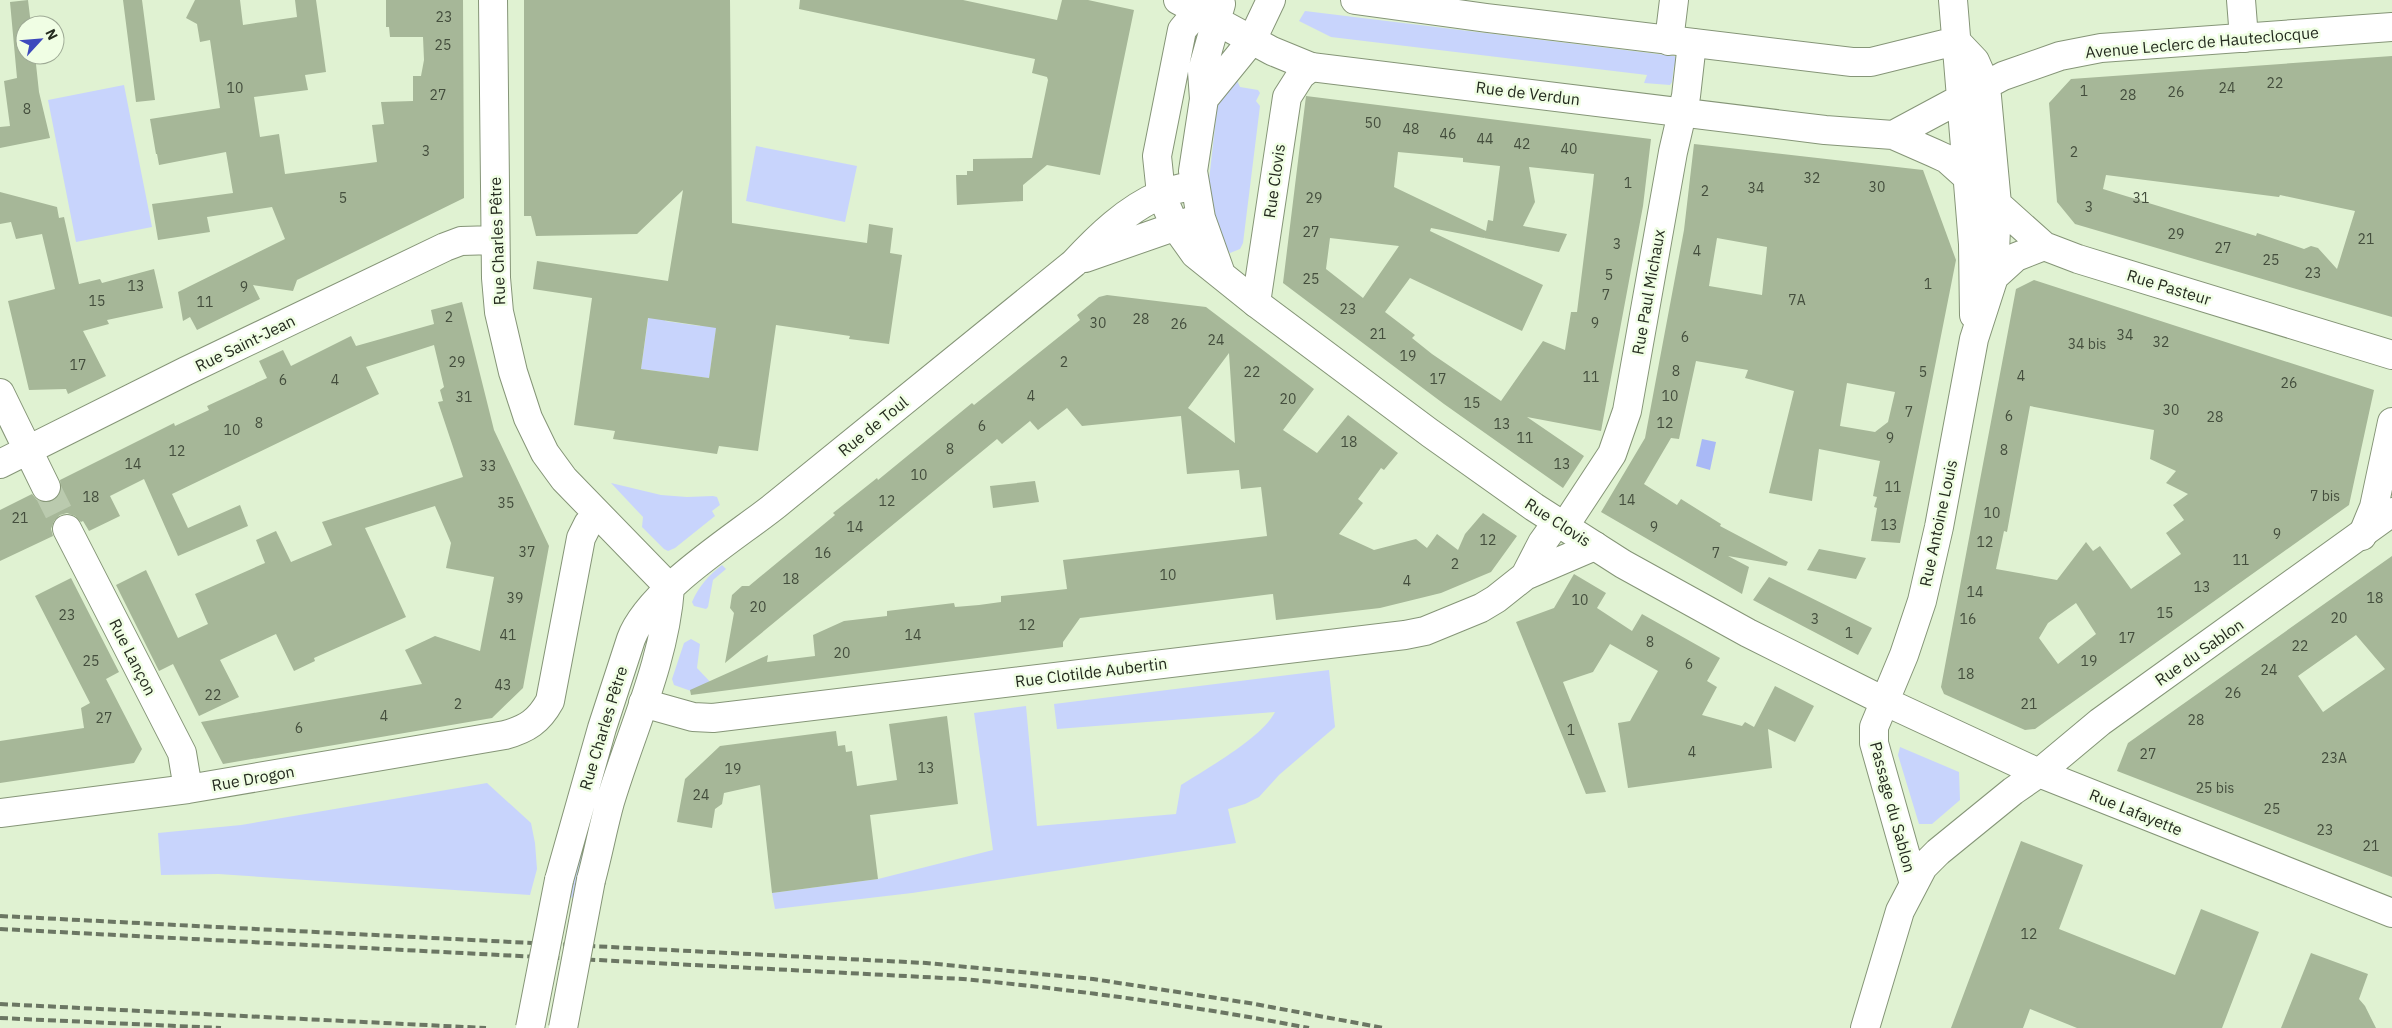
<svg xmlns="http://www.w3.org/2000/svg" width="2392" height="1028" font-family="'IBM Plex Sans',sans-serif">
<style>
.green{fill:#c8d4fc}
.water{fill:#a9b9f6}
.building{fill:#a6b798;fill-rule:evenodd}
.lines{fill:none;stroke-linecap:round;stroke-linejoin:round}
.street-tunnel{stroke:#bacaae;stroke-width:28;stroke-dasharray:28 14;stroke-linecap:butt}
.street-casing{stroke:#859577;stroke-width:30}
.secondary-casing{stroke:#859577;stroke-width:30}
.street{stroke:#fff;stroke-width:28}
.secondary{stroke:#fff;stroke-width:28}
.rail{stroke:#6b7663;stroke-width:4;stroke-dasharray:8 4;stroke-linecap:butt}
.secondary-bridge-casing{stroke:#859577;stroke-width:30;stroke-linecap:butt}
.secondary-bridge{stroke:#fff;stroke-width:28}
.labels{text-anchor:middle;stroke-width:5;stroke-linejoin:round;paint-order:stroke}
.number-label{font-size:14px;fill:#444e3d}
.street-label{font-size:16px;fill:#242b1f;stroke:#f0fee4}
</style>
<rect width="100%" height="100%" fill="#e0f2d2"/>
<path class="green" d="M1305 11 1674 56 1678 58 1682 67 1674 66 1672 82 1670 85 1644 83 1647 75 1331 37 1299 21Z
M1236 78 1240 87 1258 90 1260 93 1256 101 1260 106 1243 243 1240 249 1230 253 1219 238 1208 189 1218 100Z
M124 85 152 227 76 242 48 100Z
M756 146 857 166 845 222 746 201Z
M650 306 665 318V321L700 326 701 324 718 316 709 378 641 369Z
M611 483 661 495 687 497 713 496 717 497 720 505 712 511 715 516 675 548 668 551 664 549 642 527 643 517Z
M722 565 726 569 713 580 708 607 706 609 694 606 692 602C699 586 708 576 722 565Z
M691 639 700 644 697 668 715 687 691 691 674 685 672 679 684 643Z
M1329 670 1335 727 1279 775 1259 797 1245 804 1228 809 1236 843 912 893 775 909 772 893 878 879 993 850 974 713 1026 706 1037 826 1176 814 1181 785C1206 769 1262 738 1275 712L1057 729 1054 704Z
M1900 747 1959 772 1960 800 1932 824H1919L1898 755Z
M605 751 616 753 576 898 567 897Z
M487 783 531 823 535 843 537 869 530 895 218 874 161 875 158 833 241 825Z"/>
<path class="water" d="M1702 439 1716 442 1710 470 1696 466Z"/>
<path class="building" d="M28 0 31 25H25V55H35L39 92 50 138 0 148V127L10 126 4 81 17 78 10 2Z
M123 0H142L155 100 136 102Z
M195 0H240L243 25 297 17 295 0H316L326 72 305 75 308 90 254 97 260 137 279 134 285 174 377 162 372 125 384 124 381 102 413 101V76H421L424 60 423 37H390L389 27H386V0H463L464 198 297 280 293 291 253 285 260 299 197 330 190 317 183 321 178 292 285 239 272 207 207 217 210 232 158 240 152 204 233 193 226 152 159 165 157 154H156L150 119 220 108 210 40 200 42 197 24 186 18Z
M524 0H730L732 223 867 243 869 224 893 228 890 253 902 255 889 344 849 339 850 336 776 325 758 451 719 446 717 454 613 439 615 431 574 425 592 298 533 289 537 261 668 281 683 190 637 234 536 236 531 216H524ZM648 318 716 328 709 378 641 369Z
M800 0H963L1057 20 1062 0H1088L1134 10 1100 175 1047 165 1023 185V201L957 205 956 175H967V171H973V159L1032 158 1048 80 1047 77 1032 73 1035 59 799 9Z
M2392 56V317L2075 224 2057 202 2049 103 2071 79ZM2106 175 2279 197 2280 195 2355 211 2337 269 2318 248 2311 246 2304 249 2257 233 2256 236 2103 189Z
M1306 96 1651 139 1643 206 1601 431 1527 417 1584 456 1563 488 1444 404 1283 283ZM1398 152 1463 158V162L1500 166 1493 221 1488 220 1486 231 1394 187ZM1529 167 1594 174 1593 184 1577 312H1571L1565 350 1543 341 1501 401 1432 354 1412 338 1415 335 1385 312 1410 278 1522 331 1543 285 1430 231 1431 228 1484 238 1485 236 1484 238 1559 252 1567 234 1523 226 1535 202ZM1330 238 1399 246 1363 298 1326 269Z
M1694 144 1923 170 1956 260 1900 543 1871 541 1877 508 1874 507 1877 497 1873 496 1880 461 1819 449 1812 501 1769 493 1794 391 1745 378 1748 370 1696 361 1679 439 1671 438 1644 484 1677 505 1681 499 1721 524 1720 526 1788 562 1786 566 1728 556 1749 567 1742 594 1601 512 1645 438 1684 230ZM1717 238 1767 247 1762 295 1709 286ZM1847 383 1895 392 1888 422 1875 432 1840 426Z
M0 192 57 207 59 218 64 217 79 284 100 279 102 283 154 269 163 308 107 320 109 324 83 331 106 376 68 394 66 389 29 390 8 301 55 289 42 234 16 239 11 222 0 224Z
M2034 280 2374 390 2349 505 2035 729 2025 730 1944 694 1941 687 2016 289ZM2030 406 2154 430 2150 459 2176 471 2166 483 2188 494 2173 505 2184 520 2166 533 2181 554 2131 589 2100 546 2093 551 2086 542 2057 580 1996 569 2004 531 2007 532ZM2076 603 2096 634 2058 664 2039 638 2048 623Z
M1107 295 1206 307 1314 389 1283 430 1317 453 1348 415 1398 453 1384 470 1381 468 1358 499 1363 503 1339 534 1374 550 1416 539 1427 548 1437 534 1458 550 1465 534 1483 513 1517 536 1491 572 1441 593 1380 608 1276 620 1273 594 1080 618 1063 642V647L691 695 690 690 768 655 767 662 815 656 813 635 844 621 887 616V611L954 603 955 607 979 605 1001 602V596L1067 589 1063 560 1267 536 1261 487 1241 489 1239 470 1187 474 1181 416 1082 426 1067 408 1038 430 1030 421 1002 444 997 439 725 663 734 613 730 608 732 595 742 586H749L835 515 833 513 877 478 878 480 972 403 974 405 1080 320 1077 315 1099 297ZM1229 353 1235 443 1188 408Z
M462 302 494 430 549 546 523 688 492 718 223 764 201 722 422 684 405 650 435 636 480 651 494 577 446 568 451 543 435 506 365 528 406 617 314 658 315 661 294 671 276 634 220 660 239 697 199 716 173 664 159 671 116 585 146 570 178 638 208 624 195 594 265 563 256 540 276 531 291 562 332 545 322 522 463 477 438 402 443 401 440 390 444 387 434 345 366 367 379 394 172 494 188 528 240 505 248 526 178 556 144 479 110 496 120 516 89 531 83 521 81 522 75 516 67 513 60 515 54 521 51 529 53 536 0 561V510L32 494 37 500 44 502 53 501 59 495 61 489 60 480 174 423 175 426 209 410 207 406 267 378 259 361 283 350 291 366 351 336 356 346 434 324 431 310Z
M1035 481 1039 502 993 508 990 486Z
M1819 549 1866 558 1856 579 1807 570Z
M2392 556V877L2117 771 2128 743ZM2356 635 2385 669 2323 712 2298 676Z
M1574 574 1606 593 1597 608 1632 631 1642 614 1720 658 1707 681 1717 687 1702 715 1742 726 1745 722 1754 727 1775 686 1814 706 1795 742 1768 729 1772 768 1628 788 1618 723 1630 721 1658 671 1610 644 1593 672 1563 682 1606 792 1586 794 1516 622 1554 608Z
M1769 577 1872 628 1858 655 1753 600Z
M71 578 119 672 106 679 142 749 134 763 0 783V741L84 728 81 708 90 703 35 596Z
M947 716 958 804 870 815 878 879 772 893 760 785 724 793 722 804 715 809 712 828 677 822 685 779 720 746 836 731 838 746 845 745 846 752 852 751 857 786 897 780 889 724Z
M2021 841 2083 865 2059 929 2175 975 2201 909 2259 932 2222 1028H2077L2030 1009 2023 1028H1951Z
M2311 953 2368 974 2359 999 2365 1006 2376 1028H2281Z"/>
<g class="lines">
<path class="street-tunnel" d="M46 487 67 529"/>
<defs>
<path id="street" d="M493 0 496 278 499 312 513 372 528 418 545 453 564 479 670 588
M2241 0 2244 38
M1669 41 1674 0
M1256 303 1287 97 1301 75 1311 67
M0 393 46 487
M0 464 186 371 445 247 461 241 495 240
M1564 527 1612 454 1627 411 1673 152 1686 96 1692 43
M67 529 182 753 188 789
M2362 536 2374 507 2392 422
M1525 576 1542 543 1557 522
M643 703 693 717 713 718 1405 635 1425 631 1481 608 1496 599 1525 576 1595 546
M0 813 188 789 505 735C527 729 539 721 550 701L581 538 588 524 598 515"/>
<path id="secondary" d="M1178 0 1272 51 1311 67 1825 130 1893 135 1934 153 1947 159 2044 246 2078 259 2392 355
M1207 0 1182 30 1157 156 1161 194 1175 226 1195 254 1256 303 1430 433 1534 507 1623 564 1748 633 1884 701 2039 773 2392 913
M1355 0 1487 18 1852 62H1871L1956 41
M1953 0 1973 244 1974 315
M1221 4 1202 71 1204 99 1193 171 1201 218 1221 274
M1956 41 1975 61 1986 86 1997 204 1994 277
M1204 99 1252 40 1271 0
M1893 135 2003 76 2060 56 2101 48 2392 27
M1085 258 1191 221
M559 880 602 728 631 639C649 590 736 537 777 504 876 423 975 343 1074 263 1098 237 1127 209 1160 195 1170 190 1183 188 1194 185
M591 880C598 854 603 827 610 802 631 732 665 661 670 588
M1914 884 1874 743V727L1904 655 1922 601 1939 527 1974 339 1994 277 2016 257 2044 246
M1865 1028 1900 911 1923 867 1938 852 2013 791 2039 773 2100 722 2392 512"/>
</defs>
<use href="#street" class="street-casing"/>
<use href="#secondary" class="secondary-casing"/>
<use href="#street" class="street"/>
<use href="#secondary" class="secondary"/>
<path class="rail" d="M0 916 926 963 1093 979 1249 1003 1384 1028
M0 929 963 979C1079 990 1194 1006 1309 1028
M0 1004 486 1028
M0 1018 221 1028"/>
<defs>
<path id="secondary-bridge" d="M530 1028 559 880
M563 1028 591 880"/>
</defs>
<use href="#secondary-bridge" class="secondary-bridge-casing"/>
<use href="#secondary-bridge" class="secondary-bridge"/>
</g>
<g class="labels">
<g class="number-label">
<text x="444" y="22">23</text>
<text x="443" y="50">25</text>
<text x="2275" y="88">22</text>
<text x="235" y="93">10</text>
<text x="2227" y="93">24</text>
<text x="2084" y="96">1</text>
<text x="2176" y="97">26</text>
<text x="438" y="100">27</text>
<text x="2128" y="100">28</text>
<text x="27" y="114">8</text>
<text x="1373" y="128">50</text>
<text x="1411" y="134">48</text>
<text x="1448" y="139">46</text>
<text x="1485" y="144">44</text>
<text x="1522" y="149">42</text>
<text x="1569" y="154">40</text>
<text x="426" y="156">3</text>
<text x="2074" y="157">2</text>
<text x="1812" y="183">32</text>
<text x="1628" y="188">1</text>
<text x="1877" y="192">30</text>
<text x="1756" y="193">34</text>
<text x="1705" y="196">2</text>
<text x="343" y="203">5</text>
<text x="1314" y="203">29</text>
<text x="2141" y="203">31</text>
<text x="2089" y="212">3</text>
<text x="1311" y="237">27</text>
<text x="2176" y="239">29</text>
<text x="2366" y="244">21</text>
<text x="1617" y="249">3</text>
<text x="2223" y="253">27</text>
<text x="1697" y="256">4</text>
<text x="2271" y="265">25</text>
<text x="2313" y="278">23</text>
<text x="1609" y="280">5</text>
<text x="1311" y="284">25</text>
<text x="1928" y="289">1</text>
<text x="136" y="291">13</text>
<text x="244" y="292">9</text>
<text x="1606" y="300">7</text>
<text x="1797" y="305">7A</text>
<text x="97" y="306">15</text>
<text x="205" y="307">11</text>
<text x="1348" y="314">23</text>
<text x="449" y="322">2</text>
<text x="1141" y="324">28</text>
<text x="1098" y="328">30</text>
<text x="1595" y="328">9</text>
<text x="1179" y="329">26</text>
<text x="1378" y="339">21</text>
<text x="2125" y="340">34</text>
<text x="1685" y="342">6</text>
<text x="1216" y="345">24</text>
<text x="2161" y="347">32</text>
<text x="2087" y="349">34 bis</text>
<text x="1408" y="361">19</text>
<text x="457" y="367">29</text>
<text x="1064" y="367">2</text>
<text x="78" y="370">17</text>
<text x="1676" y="376">8</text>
<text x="1252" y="377">22</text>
<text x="1923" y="377">5</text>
<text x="2021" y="381">4</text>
<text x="1591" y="382">11</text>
<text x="1438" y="384">17</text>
<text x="283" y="385">6</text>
<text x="335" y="385">4</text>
<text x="2289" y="388">26</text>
<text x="1031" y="401">4</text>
<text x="1670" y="401">10</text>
<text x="464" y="402">31</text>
<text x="1288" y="404">20</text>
<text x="1472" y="408">15</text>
<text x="2171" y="415">30</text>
<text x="1909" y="417">7</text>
<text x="2009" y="421">6</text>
<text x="2215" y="422">28</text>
<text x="259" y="428">8</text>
<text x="1665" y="428">12</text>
<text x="1502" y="429">13</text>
<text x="982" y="431">6</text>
<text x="232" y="435">10</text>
<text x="1525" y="443">11</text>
<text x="1890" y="443">9</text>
<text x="1349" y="447">18</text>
<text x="950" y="454">8</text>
<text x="2004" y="455">8</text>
<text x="177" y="456">12</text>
<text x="133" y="469">14</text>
<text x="1562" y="469">13</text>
<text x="488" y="471">33</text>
<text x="919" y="480">10</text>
<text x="1893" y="492">11</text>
<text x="2325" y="501">7 bis</text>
<text x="91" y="502">18</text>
<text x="1627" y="505">14</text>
<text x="887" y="506">12</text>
<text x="506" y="508">35</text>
<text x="1992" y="518">10</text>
<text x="20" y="523">21</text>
<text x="1889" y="530">13</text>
<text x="855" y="532">14</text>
<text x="1654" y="532">9</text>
<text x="2277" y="539">9</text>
<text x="1488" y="545">12</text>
<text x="1985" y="547">12</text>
<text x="527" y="557">37</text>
<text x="823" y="558">16</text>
<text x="1716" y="558">7</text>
<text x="2241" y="565">11</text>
<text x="1455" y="569">2</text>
<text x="1168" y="580">10</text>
<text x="791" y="584">18</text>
<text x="1407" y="586">4</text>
<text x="2202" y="592">13</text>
<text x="1975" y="597">14</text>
<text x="515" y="603">39</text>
<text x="2375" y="603">18</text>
<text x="1580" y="605">10</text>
<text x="758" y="612">20</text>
<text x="2165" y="618">15</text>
<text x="67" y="620">23</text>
<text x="2339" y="623">20</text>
<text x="1815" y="624">3</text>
<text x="1968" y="624">16</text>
<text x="1027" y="630">12</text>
<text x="1849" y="638">1</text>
<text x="508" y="640">41</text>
<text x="913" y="640">14</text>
<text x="2127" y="643">17</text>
<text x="1650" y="647">8</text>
<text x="2300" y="651">22</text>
<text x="842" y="658">20</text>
<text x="91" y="666">25</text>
<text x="2089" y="666">19</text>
<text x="1689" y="669">6</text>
<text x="2269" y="675">24</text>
<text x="1966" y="679">18</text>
<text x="503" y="690">43</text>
<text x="2233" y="698">26</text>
<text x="213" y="700">22</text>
<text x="458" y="709">2</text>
<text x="2029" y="709">21</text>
<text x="384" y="721">4</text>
<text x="104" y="723">27</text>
<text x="2196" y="725">28</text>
<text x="299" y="733">6</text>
<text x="1571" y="735">1</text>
<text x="1692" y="757">4</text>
<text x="2148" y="759">27</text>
<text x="2334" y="763">23A</text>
<text x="926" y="773">13</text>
<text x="733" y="774">19</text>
<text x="2215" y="793">25 bis</text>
<text x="701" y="800">24</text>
<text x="2272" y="814">25</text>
<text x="2325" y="835">23</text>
<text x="2371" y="851">21</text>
<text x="2029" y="939">12</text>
</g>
<g class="street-label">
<text transform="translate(2202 42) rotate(-5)" y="6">Avenue Leclerc de Hauteclocque</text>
<text transform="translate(1528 93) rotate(7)" y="6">Rue de Verdun</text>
<text transform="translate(1274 181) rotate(-82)" y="6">Rue Clovis</text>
<text transform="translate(497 241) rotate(-92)" y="6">Rue Charles Pêtre</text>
<text transform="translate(2169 287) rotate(17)" y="6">Rue Pasteur</text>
<text transform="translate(1648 292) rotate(-80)" y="6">Rue Paul Michaux</text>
<text transform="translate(245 343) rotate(-26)" y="6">Rue Saint-Jean</text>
<text transform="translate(873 426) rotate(-39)" y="6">Rue de Toul</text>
<text transform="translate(1558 522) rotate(33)" y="6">Rue Clovis</text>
<text transform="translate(1938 523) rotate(-78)" y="6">Rue Antoine Louis</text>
<text transform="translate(2199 652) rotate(-35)" y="6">Rue du Sablon</text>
<text transform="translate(133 657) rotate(63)" y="6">Rue Lançon</text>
<text transform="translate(1091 672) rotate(-7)" y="6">Rue Clotilde Aubertin</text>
<text transform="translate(603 728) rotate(-73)" y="6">Rue Charles Pêtre</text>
<text transform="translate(253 778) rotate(-10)" y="6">Rue Drogon</text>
<text transform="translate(1893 807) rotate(75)" y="6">Passage du Sablon</text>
<text transform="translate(2136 812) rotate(22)" y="6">Rue Lafayette</text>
</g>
</g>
<g transform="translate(40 40) rotate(64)"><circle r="24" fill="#f0fee4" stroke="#9eaa95"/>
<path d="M0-4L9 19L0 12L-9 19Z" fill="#3d49bd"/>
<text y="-8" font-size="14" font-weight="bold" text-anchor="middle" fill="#242b1f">N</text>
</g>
</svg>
